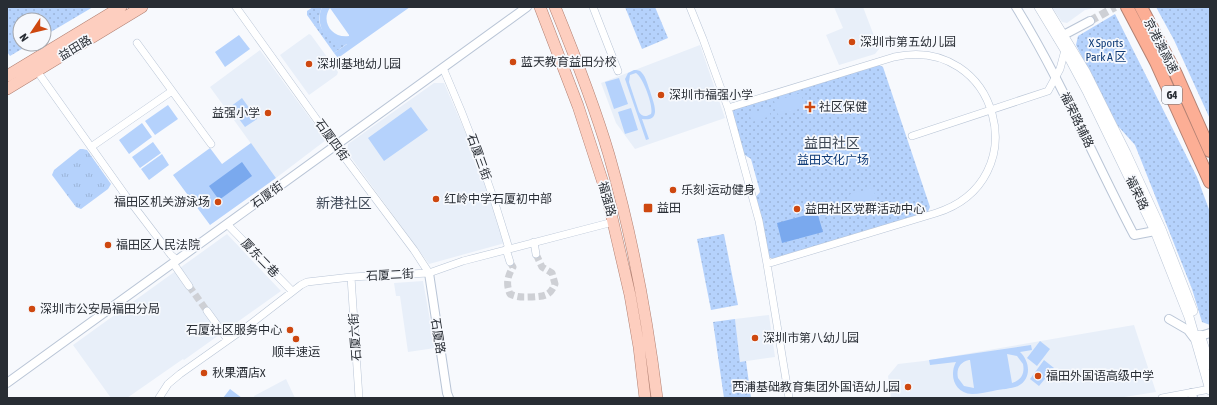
<svg xmlns="http://www.w3.org/2000/svg" width="1217" height="405" font-family="'Asap Condensed','Noto Sans SC',sans-serif">
<style>
.built{fill:#e8eff9}
.grass{fill:url(#grass-tufts)}
.park{fill:url(#park-dots)}
.pitch{fill:#b5d2fc;fill-rule:evenodd}
.water{fill:#7aa9ee}
.lines{fill:none;stroke-linecap:round;stroke-linejoin:round}
.minor-tunnel{stroke:#ced0d5;stroke-width:7;stroke-dasharray:7 3.5;stroke-linecap:butt}
.tertiary-tunnel{stroke:#ced0d5;stroke-width:8;stroke-dasharray:8 4;stroke-linecap:butt}
.minor-casing{stroke:#b9c5d6;stroke-width:8}
.tertiary-casing{stroke:#b9c5d6;stroke-width:10}
.secondary-casing{stroke:#b9c5d6;stroke-width:10}
.primary-casing{stroke:#b28173;stroke-width:12}
.motorway-casing{stroke:#b28173;stroke-width:14}
.minor{stroke:#fff;stroke-width:7}
.tertiary{stroke:#fff;stroke-width:8}
.secondary{stroke:#fff;stroke-width:9}
.primary{stroke:#fdcebf;stroke-width:11}
.motorway{stroke:#fcae95;stroke-width:12}
.poi-dot{fill:#ce4810;stroke:#f7f9fd;stroke-width:1.5}
.labels{text-anchor:middle;stroke-width:3.5;stroke-linejoin:round;paint-order:stroke}
.shield{fill:#f7f9fd;stroke:#666a70;stroke-width:1}
.shield-label{font-size:11px;font-weight:bold;fill:#282d34}
.poi-label{font-size:12px;fill:#282d34;stroke:#f7f9fd;text-anchor:start}
.park-label{font-size:12px;fill:#0f3b77;stroke:#f7f9fd}
.street-label{font-size:12px;fill:#282d34;stroke:#f7f9fd}
.quarter-label{font-size:14px;fill:#3e4856;stroke:#f7f9fd}
</style>
<defs>
<pattern id="grass-tufts" width="24" height="20" patternUnits="userSpaceOnUse"><rect width="24" height="20" fill="#b5d2fc"/><path d="M3 7l-1-3M5 7V3M7 7l1-3M15 17l-1-3M17 17v-4M19 17l1-3" fill="none" stroke="#9cb5d9"/></pattern>
<pattern id="park-dots" width="8" height="8" patternUnits="userSpaceOnUse"><rect width="8" height="8" fill="#b5d2fc"/><path d="M2 2h.1M6 6h.1" fill="none" stroke="#9cb5d9" stroke-width="1.8" stroke-linecap="round"/></pattern>
</defs>
<rect width="100%" height="100%" fill="#f7f9fd"/>
<path class="built" d="M834 7H863L879 49 875 54 839 65 826 35 843 28Z
M1052 7H1097L1085 10 1067 23 1062 22Z
M309 34 311 35 338 72 337 75 309 95 280 55Z
M700 45 725 118 635 149 616 123 601 83Z
M260 50 326 140 276 178 210 87Z
M434 83H444L475 155 505 243 429 264 347 152 348 144Z
M227 234 281 291 184 360 183 359 127 398H111L73 345Z
M423 281 435 348 408 352 400 296H396L394 283Z
M769 315 775 357 740 362 735 319Z
M1134 325 1156 392 1118 398H891L888 376 898 364 924 361Z
M286 379 295 398H255L254 396Z"/>
<path class="grass" d="M80 149H83L87 150 111 184 108 189 81 209 76 207 52 175 54 170Z"/>
<path class="park" d="M7 7H93L44 36V20H20V44H30L10 56 7 52Z
M313 7H322C316 22 320 31 333 39 338 43 341 44 348 43L334 53 307 15V11Z
M625 7H655L668 38 642 49Z
M1156 7H1210V119L1174 40Z
M1115 14 1197 177 1210 212V325L1202 322 1192 289 1135 145 1117 125 1076 45 1078 36Z
M875 63 883 67 930 207 927 214 775 260 767 256 754 199 760 192 759 188 751 159 742 153 732 113 735 107Z
M724 234 738 305 711 310 697 239Z
M735 319 740 362 746 361 751 398H724L713 322Z"/>
<path class="pitch" d="M322 7H397V8L399 7H410L338 58 334 53 347 44C327 45 314 26 322 7ZM330 8 349 35V36C333 39 320 22 330 8Z
M239 35 250 49 225 67 215 52Z
M634 70C637 70 640 70 642 73 646 77 648 86 650 91 653 102 663 122 642 119L649 139 646 140 625 79 628 73ZM636 73C643 77 654 107 651 114 646 117 642 117 639 112L629 82 630 75Z
M619 78 628 104 614 109 605 82Z
M801 93 805 107 778 115 774 101Z
M242 98 257 119 245 127 230 107Z
M168 105 178 119 155 135 145 121Z
M411 107 428 130 384 161 368 138Z
M631 108 638 130 625 134 618 112Z
M768 108 771 116 752 122 749 114Z
M142 123 152 137 129 154 119 140Z
M153 142 161 153 140 168 132 157Z
M251 143 276 178 210 225 173 175 210 148 222 164Z
M162 154 169 165 149 180 141 169Z
M873 188 877 201 853 207 850 194Z
M1040 341 1050 349 1037 366 1027 358Z
M1031 345 1032 350 1020 352C1030 361 1032 379 1018 386 1011 389 1001 389 993 391 986 392 979 394 972 394 954 393 949 375 956 362L930 365 929 360ZM1007 354 1017 356 1023 364C1025 374 1021 380 1012 383ZM969 360H970L974 388 964 386 958 378C956 369 960 362 969 360Z
M1044 360 1054 368 1039 386 1030 379Z
M230 389 242 398H223Z"/>
<path class="water" d="M242 162 252 176 219 200 209 186Z
M817 212 823 232 782 243 777 223Z"/>
<g class="lines">
<path class="minor-tunnel" d="M510 262 513 267C507 277 506 284 510 294 518 298 524 297 532 297 545 296 550 296 555 284L552 273 542 267 536 254
M189 286 207 311"/>
<path class="tertiary-tunnel" d="M1090 21 1115 7"/>
<defs>
<path id="minor" d="M236 7 330 138 414 250 429 273
M593 7 618 71
M690 7 703 39 728 108 759 221 767 264 789 398
M137 43 211 144
M443 68C469 127 491 186 509 249
M37 71 126 196 171 255 177 260
M728 108 894 57C998 34 1038 181 936 213L767 264
M912 136 1048 91 1060 69 1065 50
M91 147 172 91
M227 224 292 291
M534 242 536 254
M506 249 510 262
M173 263 189 286
M351 277 359 398
M207 311 228 340
M159 398 168 384 180 374 248 326 301 285 307 282 351 277 429 273 463 261 613 222
M1162 398 1210 389"/>
<path id="tertiary" d="M1016 7C1061 80 1094 159 1134 235L1155 231
M1058 38 1090 21
M429 273 447 393 449 398
M1169 319 1188 330 1194 338 1210 333
M7 383 527 7
M1192 393 1193 398"/>
<path id="secondary" d="M1039 7 1065 50 1088 93 1155 231 1189 317 1210 390
M1046 7 1085 71 1126 153 1161 229 1193 311
M1200 335 1210 365"/>
<path id="primary" d="M540 7 578 106 606 192 630 295 639 347 645 398
M555 7C575 56 594 104 609 155 632 235 647 316 657 398
M7 76 121 7
M7 89 142 7"/>
<path id="motorway" d="M1127 7 1156 62 1210 182
M1141 7 1176 74 1210 151"/>
</defs>
<use href="#minor" class="minor-casing"/>
<use href="#tertiary" class="tertiary-casing"/>
<use href="#secondary" class="secondary-casing"/>
<use href="#primary" class="primary-casing"/>
<use href="#motorway" class="motorway-casing"/>
<use href="#minor" class="minor"/>
<use href="#tertiary" class="tertiary"/>
<use href="#secondary" class="secondary"/>
<use href="#primary" class="primary"/>
<use href="#motorway" class="motorway"/>
</g>
<g class="poi-dot">
<circle cx="852" cy="42" r="4"/>
<circle cx="513" cy="62" r="4"/>
<circle cx="309" cy="64" r="4"/>
<circle cx="661" cy="95" r="4"/>
<path d="M808 101h4v4h4v4h-4v4h-4v-4h-4v-4h4z"/>
<circle cx="268" cy="113" r="4"/>
<circle cx="673" cy="190" r="4"/>
<circle cx="436" cy="199" r="4"/>
<circle cx="218" cy="202" r="4"/>
<rect x="643" y="203" width="10" height="10" rx="2"/>
<circle cx="797" cy="209" r="4"/>
<circle cx="108" cy="245" r="4"/>
<circle cx="32" cy="309" r="4"/>
<circle cx="290" cy="330" r="4"/>
<circle cx="755" cy="338" r="4"/>
<circle cx="296" cy="339" r="4"/>
<circle cx="204" cy="373" r="4"/>
<circle cx="1038" cy="376" r="4"/>
<circle cx="908" cy="387" r="4"/>
</g>
<g class="labels">
<rect class="shield" x="1162" y="86" width="20" height="18" rx="3"/>
<g class="shield-label">
<text x="1172" y="99">G4</text>
</g>
<g class="poi-label">
<text x="860" y="46">深圳市第五幼儿园</text>
<text x="521" y="66">蓝天教育益田分校</text>
<text x="317" y="68">深圳基地幼儿园</text>
<text x="669" y="99">深圳市福强小学</text>
<text x="819" y="111">社区保健</text>
<text x="260" y="117" text-anchor="end">益强小学</text>
<text x="681" y="194">乐刻·运动健身</text>
<text x="444" y="203">红岭中学石厦初中部</text>
<text x="210" y="206" text-anchor="end">福田区机关游泳场</text>
<text x="657" y="212">益田</text>
<text x="805" y="213">益田社区党群活动中心</text>
<text x="116" y="249">福田区人民法院</text>
<text x="40" y="313">深圳市公安局福田分局</text>
<text x="282" y="334" text-anchor="end">石厦社区服务中心</text>
<text x="763" y="342">深圳市第八幼儿园</text>
<text x="296" y="356" text-anchor="middle">顺丰速运</text>
<text x="212" y="377">秋果酒店X</text>
<text x="1046" y="380">福田外国语高级中学</text>
<text x="900" y="391" text-anchor="end">西浦基础教育集团外国语幼儿园</text>
</g>
<g class="park-label">
<text x="1106" y="47">X Sports<tspan x="1106" dy="14">Park A 区</tspan></text>
<text x="833" y="164">益田文化广场</text>
</g>
<g class="street-label">
<text transform="translate(1161 46) rotate(63)" y="4">京港澳高速</text>
<text transform="translate(75 48) rotate(-31)" y="4">益田路</text>
<text transform="translate(1077 120) rotate(64)" y="4">福荣路辅路</text>
<text transform="translate(332 140) rotate(54)" y="4">石厦四街</text>
<text transform="translate(479 157) rotate(70)" y="4">石厦三街</text>
<text transform="translate(1137 193) rotate(64)" y="4">福荣路</text>
<text transform="translate(267 195) rotate(-36)" y="4">石厦街</text>
<text transform="translate(607 199) rotate(75)" y="4">福强路</text>
<text transform="translate(260 258) rotate(46)" y="4">厦东二巷</text>
<text transform="translate(390 275) rotate(-3)" y="4">石厦二街</text>
<text transform="translate(438 336) rotate(81)" y="4">石厦路</text>
<text transform="translate(355 337) rotate(-94)" y="4">石厦六街</text>
</g>
<g class="quarter-label">
<text x="832" y="148">益田社区</text>
<text x="344" y="208">新港社区</text>
</g>
</g>
<rect width="1217" height="405" fill="none" stroke="#282d34" stroke-width="16"/>
<g transform="translate(32 32) rotate(235)"><circle r="19" fill="#f7f9fd" stroke="#a4a7ad"/>
<path d="M0-3L7 15L0 10L-7 15Z" fill="#ce4810"/>
<text y="-6" font-size="11" font-weight="bold" text-anchor="middle" fill="#282d34">N</text>
</g>
</svg>
